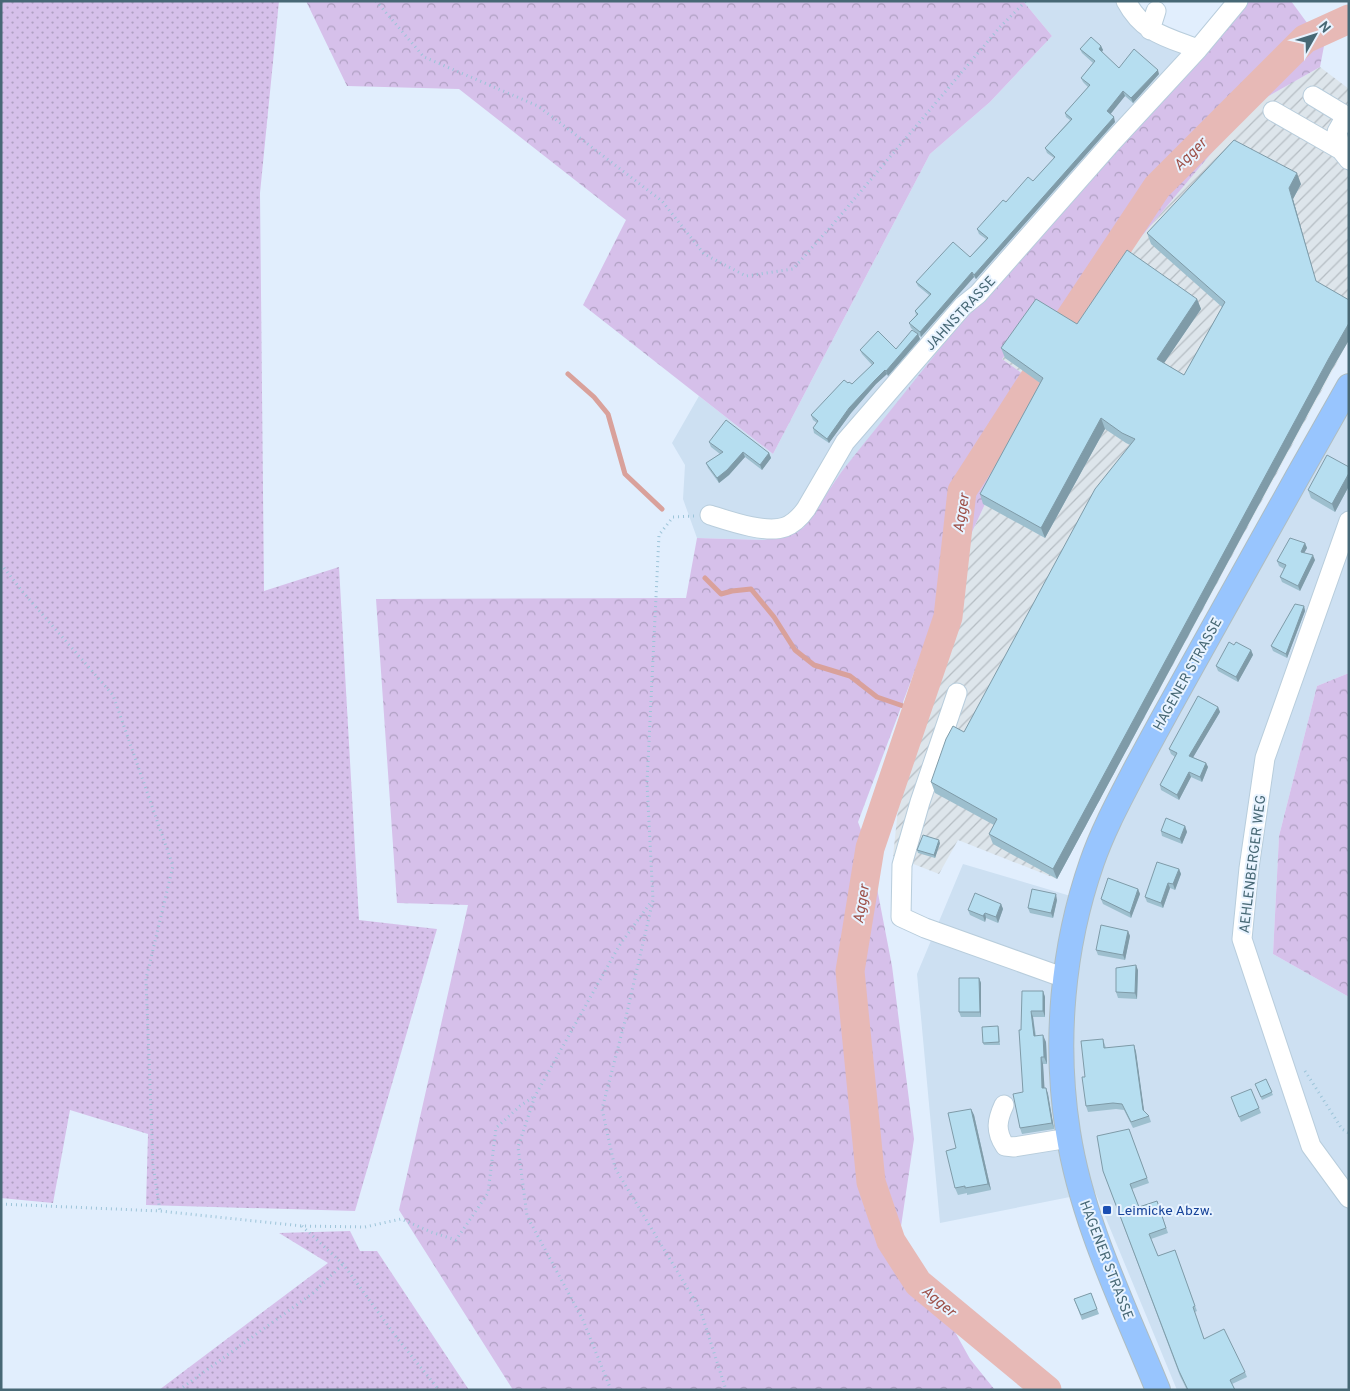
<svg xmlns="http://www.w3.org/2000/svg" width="1350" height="1391" font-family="Overpass,sans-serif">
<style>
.residential{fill:#cde0f2}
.industrial{fill:url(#industrial-furrows)}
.grass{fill:url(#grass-dots)}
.forest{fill:url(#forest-crowns)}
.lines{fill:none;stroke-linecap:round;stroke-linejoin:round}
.stream{stroke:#d9a19b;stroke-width:5}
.river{stroke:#e7b9b6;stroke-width:29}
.minor-casing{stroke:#b8cddc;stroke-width:21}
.major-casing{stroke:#aebdc2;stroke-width:26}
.path{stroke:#9cc4d8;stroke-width:3;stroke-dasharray:1 4;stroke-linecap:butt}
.minor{stroke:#fff;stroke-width:19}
.major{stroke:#98c5fe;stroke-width:24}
.wall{fill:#9dbfce}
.shaded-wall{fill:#7f9ba8}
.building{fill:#b6def0;stroke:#7f9ba8}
.transit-dot{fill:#1a4fb4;stroke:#e8f3ff;stroke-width:2}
.labels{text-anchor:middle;stroke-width:4;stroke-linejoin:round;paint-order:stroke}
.street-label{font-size:14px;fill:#476875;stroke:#e8f3ff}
.transit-label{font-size:14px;fill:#164399;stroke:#e8f3ff;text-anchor:start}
.water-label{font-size:15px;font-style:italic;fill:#9e5149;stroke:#e8f3ff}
</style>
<defs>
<pattern id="industrial-furrows" width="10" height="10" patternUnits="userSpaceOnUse" patternTransform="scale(1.25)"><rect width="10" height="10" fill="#dde5eb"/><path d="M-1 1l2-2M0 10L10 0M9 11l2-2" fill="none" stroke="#b5bdc3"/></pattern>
<pattern id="grass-dots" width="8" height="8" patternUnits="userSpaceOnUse" patternTransform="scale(1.25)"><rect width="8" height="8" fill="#d6c0ea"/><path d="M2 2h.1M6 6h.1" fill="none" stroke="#afa0c2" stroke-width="1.8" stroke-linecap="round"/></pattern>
<pattern id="forest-crowns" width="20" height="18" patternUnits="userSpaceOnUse" patternTransform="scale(1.25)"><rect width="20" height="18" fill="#d6c0ea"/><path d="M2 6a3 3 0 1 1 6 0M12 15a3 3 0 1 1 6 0" fill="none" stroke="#afa0c2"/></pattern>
</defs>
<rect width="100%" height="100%" fill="#e1eefd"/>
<path class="residential" d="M1023 1H1131L1158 29 1203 48 842 471 803 528 764 540 697 538 683 499 685 465 672 443 699 396 773 454 930 154 990 102 1052 36Z
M1349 393V673L1317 686 1279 836 1273 954 1349 997V1390H1177L1095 1192 940 1223 917 974 963 864 1084 900 1094 868Z"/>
<path class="industrial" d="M1320 67 1349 89V340L1225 569 1057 879 958 840 939 874 893 856 902 773 945 590 1040 386 1002 359 1040 306 1076 328 1136 243 1230 131 1267 97Z"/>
<path class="grass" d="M1 1H279L260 193 264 591 339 567 359 920 437 929 355 1211 146 1205 148 1134 70 1110 53 1203 1 1198Z
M350 1231 360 1251H377L469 1390H159L328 1263 279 1233Z"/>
<path class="forest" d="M306 1H1023L1052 36 990 102 930 154 773 454 583 305 626 220 459 89 347 86Z
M1249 1H1291L1324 46 1320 67 1267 97 1230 131 1136 243 1075 329 1040 307 1002 359 1040 386 945 590 858 822 871 857 892 966 914 1139 900 1233 970 1359 995 1390H513L399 1210 468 905 397 903 376 599 686 598 697 538 764 540 803 528 842 471 954 331 1038 239 1203 48Z
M1349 673V997L1273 954 1279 836 1317 686Z"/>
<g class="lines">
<path class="stream" d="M568 374 594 397 608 414 625 474 662 509
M705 578 721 594 732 591 751 589 774 617 795 650 814 665 850 676 877 697 906 707 911 727"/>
<path class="river" d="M1066 324 1157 187 1305 39 1349 19
M1034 379 962 491 948 617 870 848 850 971 871 1182 891 1241 918 1283 1047 1390"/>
<defs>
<path id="minor" d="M1126 1C1143 33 1166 37 1198 49
M1150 30 1156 11
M1313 96 1346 116 1337 132 1341 150 1349 160
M1273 111 1341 150
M710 515C729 521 766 534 785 527 793 524 801 516 806 509L845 442 963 306 978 294 1112 142 1198 49 1238 1
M1349 521 1265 758 1249 868 1242 939 1311 1146 1349 1198
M957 693 920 802 902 865 901 917 925 928 1065 978
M1004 1105C997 1120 995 1131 1005 1146L1014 1147 1069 1138"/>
<path id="major" d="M1158 1390C1124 1306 1082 1222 1068 1132 1054 1043 1062 948 1092 862 1103 830 1120 799 1136 768 1159 725 1183 682 1207 639 1254 554 1301 470 1349 386"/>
</defs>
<use href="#minor" class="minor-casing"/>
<use href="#major" class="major-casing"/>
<path class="path" d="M376 1 424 57 538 106 662 201 704 254 746 276 793 269 834 223 1000 27 1026 1
M694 516 673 517 659 535 647 783 653 900 625 1021 602 1109 615 1168 700 1309 726 1390
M1 564 22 591 113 695 173 866 146 979 153 1165 160 1211
M1305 1071 1342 1129 1349 1133
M1 1204 160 1211 302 1226 365 1227 401 1219 431 1232 456 1240 488 1193 496 1128 520 1106 535 1096
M302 1226 343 1264 397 1338 439 1390
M179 1390 313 1293 343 1264
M611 1390 583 1320 527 1216 518 1147 535 1096 619 946 651 902"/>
<use href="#minor" class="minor"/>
<use href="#major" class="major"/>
</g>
<path class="wall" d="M1101 46 1103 50 1102 52 1119 68 1159 74 1133 103 1125 96 1110 114 1115 122 976 279 974 277 921 337 911 328 909 323 916 315 915 311 929 295 918 286 916 282 970 257 986 239 979 234 977 229 1006 202 1033 181 1054 158 1047 153 1045 148 1070 120 1066 117 1065 113 1088 87 1083 82 1081 78 1093 63 1082 53 1080 49Z
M1301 184 1293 199 1316 282 1349 300V340L1332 369 1057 879 993 844 989 834 994 825 935 793 931 782 964 732 1130 445 1126 443 1105 429 1045 538 983 504 980 494 1040 383 1005 358 1001 348 1077 324 1197 299 1201 309 1164 363 1184 375 1222 307 1151 244 1147 233Z
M918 334 920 339 888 376 887 374 876 384 851 413 829 443 814 433 813 428 817 423 813 420 811 415 848 383 852 384 872 365 862 354 860 350 896 349Z
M709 442 769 453 771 458 762 470 745 457 729 475 719 483 708 468 706 463 720 454 711 447Z
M1349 467V486L1335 512 1311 498 1308 490Z
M1305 543 1307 548 1304 553 1315 560 1300 591 1282 582 1280 577 1284 569 1279 566 1277 561Z
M1304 606 1305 611 1287 658 1273 651 1271 646Z
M1251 650 1253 655 1238 682 1218 671 1216 666Z
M1218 707 1220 712 1193 757 1206 763 1208 767 1202 782 1191 777 1179 800 1161 790 1160 785 1175 757 1171 754 1169 749Z
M1185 826 1187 832 1182 844 1162 836 1161 831Z
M940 843 935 858 918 853 917 850Z
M1179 869 1181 874 1175 890 1170 888 1163 908 1147 902 1145 897Z
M1138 889 1140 894 1131 918 1103 904 1101 899Z
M1057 900 1053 918 1030 913 1028 908Z
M1001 904 1003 909 998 923 986 918 985 922 970 915 968 910Z
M1128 931 1130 936 1125 960 1098 955 1096 950Z
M1138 970 1137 999 1118 998 1116 992Z
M979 978 981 983V1017H961L959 1012Z
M1043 991 1045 997V1017H1033L1036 1036 1046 1042 1047 1064H1043L1044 1088H1046L1048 1094 1054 1129 1022 1134 1020 1128 1023 1092 1021 1030Z
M998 1026 999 1029 1000 1045H984L983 1043Z
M1103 1039 1106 1048 1134 1045 1136 1052 1144 1112 1149 1116 1151 1122 1133 1128 1124 1110 1116 1109 1088 1112 1086 1106 1085 1077Z
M1266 1079 1273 1095 1262 1100 1255 1084Z
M1231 1097 1259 1108 1261 1113 1241 1122Z
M971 1109 974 1115 991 1190 967 1195V1193L958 1195 955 1188 956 1148Z
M1129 1129 1149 1183 1132 1189 1139 1207 1157 1201 1168 1233 1151 1239 1158 1256 1175 1250 1197 1311 1195 1312 1204 1339 1245 1372 1247 1377 1232 1384 1235 1390H1187L1180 1376 1103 1171Z
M1091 1293 1099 1314 1082 1320 1074 1299Z"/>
<path class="shaded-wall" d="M1101 46 1103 50 1100 54 1099 49Z
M1158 70 1159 74 1133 103 1131 98Z
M1123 91 1125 96 1109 116 1107 111Z
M1114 117 1115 122 976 279 974 275Z
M1297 173 1301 184 1293 199 1319 292 1316 281 1289 188Z
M972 272 974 277 921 337 920 332Z
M1197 299 1201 309 1160 369 1157 359Z
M1349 323V340L1332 369 1057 879 1053 869 1329 358Z
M918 334 920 339 888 376 886 371Z
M885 370 887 374 876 384 851 413 829 443 827 439 849 408 875 380Z
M1101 418 1105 429 1045 538 1041 528Z
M743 452 745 457 729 475 719 483 717 478Z
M769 453 771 458 762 470 760 465Z
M1349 473V486L1335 512 1332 504Z
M1305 543 1307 548 1302 557 1301 552Z
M1313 555 1315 560 1300 591 1298 586Z
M1304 606 1305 611 1287 658 1286 654Z
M1251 650 1253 655 1238 682 1236 677Z
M1218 707 1220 712 1191 761 1189 756Z
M1206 763 1208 767 1202 782 1200 777Z
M1189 772 1191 777 1179 800 1177 795Z
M1185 826 1187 832 1182 844 1180 839Z
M939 840 940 843 935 858 934 855Z
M1179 869 1181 874 1175 890 1173 884Z
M1168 883 1170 888 1163 908 1161 903Z
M1138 889 1140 894 1131 918 1130 913Z
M1056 894 1057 900 1053 918 1051 913Z
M1001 904 1003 909 998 923 996 917Z
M985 913 986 918 985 922 983 916Z
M1128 931 1130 936 1125 960 1123 955Z
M1136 965 1138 970 1137 999 1135 993Z
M979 978 981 983V1017L980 1012Z
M1043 991 1045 997V1017L1043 1011Z
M1031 1011 1033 1017 1036 1043 1034 1036Z
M1043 1035 1046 1042 1047 1064 1044 1057Z
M1134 1045 1136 1052 1145 1117 1143 1110Z
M1041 1057 1043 1064 1045 1095 1042 1088Z
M1046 1088 1048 1094 1054 1129 1052 1123Z
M971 1109 974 1115 991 1190 988 1184Z"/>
<path class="building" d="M1091 37 1101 46 1099 49 1119 68 1134 49 1158 70 1131 98 1123 91 1107 111 1114 117 974 275 972 272 920 332 909 323 918 314 915 311 931 294 916 282 953 242 970 257 988 238 977 229 1003 200 1006 202 1028 177 1033 181 1055 157 1045 148 1072 119 1065 113 1090 85 1081 78 1095 61 1080 49Z
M1234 140 1297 173 1289 188 1316 281 1349 300V323L1329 358 1053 869 989 834 997 819 931 782 946 739 953 726 964 732 1095 489 1135 439 1122 433 1101 418 1041 528 980 494 1043 378 1001 348 1036 299 1077 324 1127 250 1197 299 1157 359 1184 375 1225 302 1147 233Z
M912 330 918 334 886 371 885 370 875 380 849 408 827 439 813 428 818 421 811 415 844 380 848 383 849 382 852 384 874 363 860 350 878 331 896 349Z
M726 420 769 453 760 465 743 452 727 470 717 478 706 463 723 452 709 442Z
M1327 455 1349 467V473L1332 504 1308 490Z
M1290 538 1305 543 1301 552 1313 555 1298 586 1280 577 1286 565 1277 561Z
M1295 604 1304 606 1286 654 1271 646Z
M1229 642 1234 645 1236 642 1251 650 1236 677 1216 666Z
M1198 696 1218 707 1189 756 1206 763 1200 777 1189 772 1177 795 1160 785 1177 753 1169 749Z
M1166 818 1185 826 1180 839 1161 831Z
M923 835 939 840 934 855 917 850Z
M1157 862 1179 869 1173 884 1168 883 1161 903 1145 897Z
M1108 878 1138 889 1130 913 1101 899Z
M1032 889 1056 894 1051 913 1028 908Z
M975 893 1001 904 996 917 985 913 983 916 968 910Z
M1101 925 1128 931 1123 955 1096 950Z
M1136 965 1135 993 1116 992V968Z
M959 978H979L980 1012H959Z
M1022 991H1043V1011H1031L1034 1036 1043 1035 1044 1057H1041L1042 1088H1046L1052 1123 1020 1128 1013 1094 1023 1092 1019 1030H1021Z
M998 1026 999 1042 983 1043 982 1027Z
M1103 1039 1104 1048 1134 1045 1143 1110 1149 1116 1131 1122 1122 1104 1113 1103 1086 1106 1082 1077H1085L1081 1041Z
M1266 1079 1272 1092 1261 1097 1255 1084Z
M1251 1089 1259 1108 1239 1117 1231 1097Z
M971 1109 988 1184 965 1188V1186L955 1188 946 1151 956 1148 948 1113Z
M1129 1129 1147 1178 1130 1184 1139 1207 1157 1201 1166 1228 1149 1234 1158 1256 1175 1250 1195 1306 1193 1307 1204 1339 1224 1329 1245 1372 1230 1380 1235 1390H1188L1179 1371 1103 1171 1097 1136Z
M1091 1293 1097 1309 1081 1315 1074 1299Z"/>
<rect class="transit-dot" x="1102" y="1205" width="10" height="10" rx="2.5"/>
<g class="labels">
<g class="street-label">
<text transform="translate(960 313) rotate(-47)" y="5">JAHNSTRASSE</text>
<text transform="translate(1187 674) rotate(-61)" y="5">HAGENER STRASSE</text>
<text transform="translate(1252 864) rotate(-83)" y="5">AEHLENBERGER WEG</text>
<text transform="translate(1107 1260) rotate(69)" y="5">HAGENER STRASSE</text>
</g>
<g class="transit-label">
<text x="1117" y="1215">Leimicke Abzw.</text>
</g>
<g class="water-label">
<text transform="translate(1190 154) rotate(-45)" y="5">Agger</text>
<text transform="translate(961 513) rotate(-81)" y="5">Agger</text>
<text transform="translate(861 904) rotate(-81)" y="5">Agger</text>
<text transform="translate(939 1301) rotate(40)" y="5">Agger</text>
</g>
</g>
<rect width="1350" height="1391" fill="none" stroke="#476875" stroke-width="5"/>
<g transform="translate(1315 35) rotate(51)" stroke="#e8f3ff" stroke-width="4" paint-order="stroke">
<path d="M0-4L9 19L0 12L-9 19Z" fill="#476875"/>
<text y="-8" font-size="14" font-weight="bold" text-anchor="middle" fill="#476875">N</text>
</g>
</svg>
